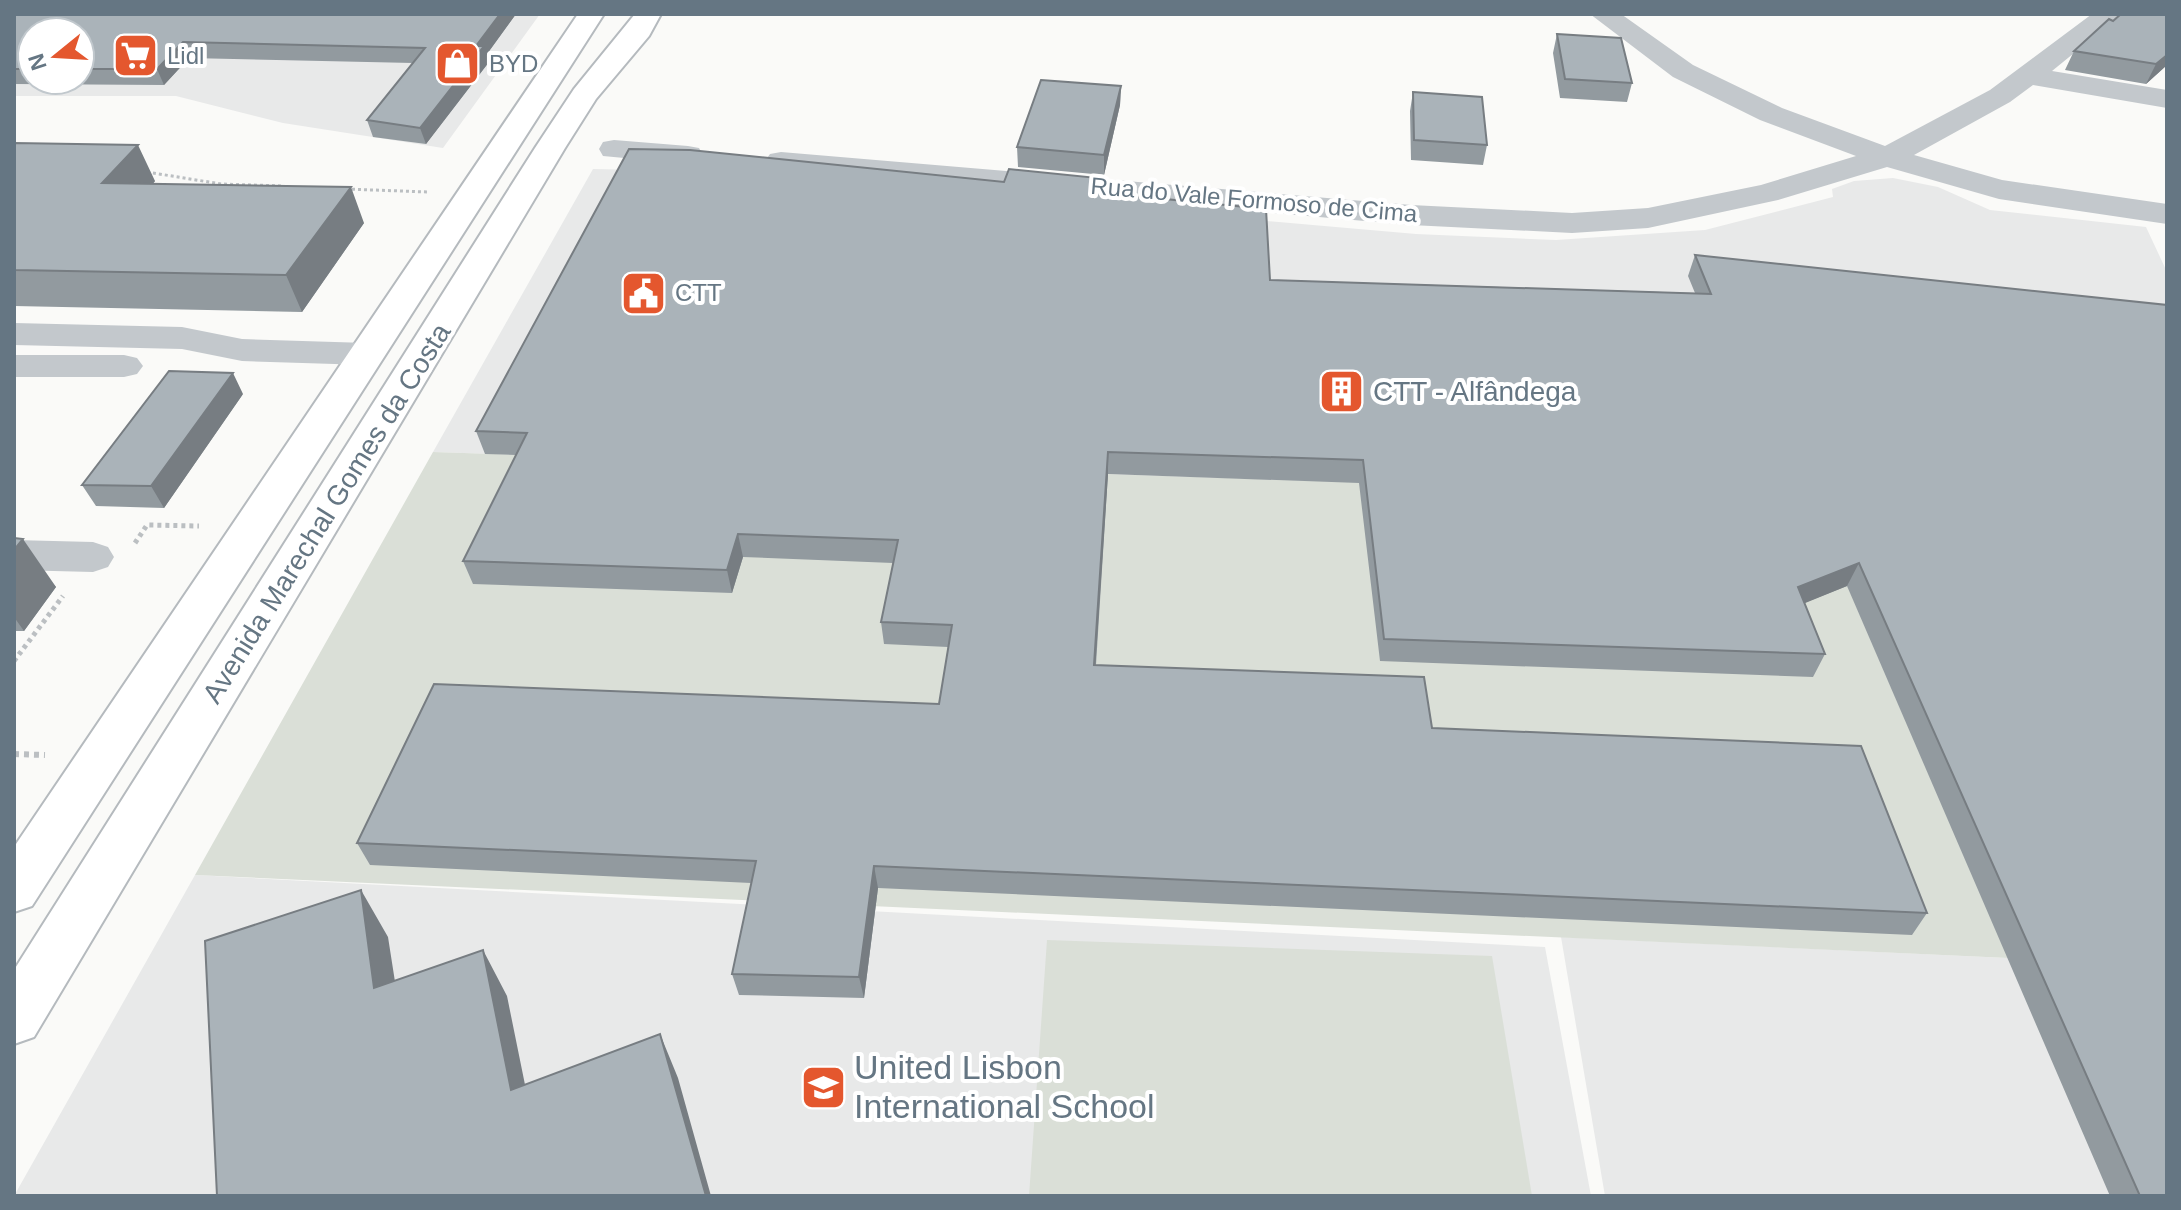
<svg xmlns="http://www.w3.org/2000/svg" width="2181" height="1210" font-family="Arial,sans-serif">
<style>
.built{fill:#e8e9e9;fill-rule:evenodd}
.green{fill:#dadfd7}
.lines{fill:none;stroke-linecap:round;stroke-linejoin:round}
.major-casing{stroke:#b5babe;stroke-width:4}
.path-far2{stroke:#bbbfc2;stroke-width:3;stroke-dasharray:3 3;stroke-linecap:butt}
.path-far1{stroke:#bbbfc2;stroke-width:5;stroke-dasharray:4 4;stroke-linecap:butt}
.path{stroke:#bbbfc2;stroke-width:6;stroke-dasharray:5 5;stroke-linecap:butt}
.minor{fill:#c3c8cc;fill-rule:evenodd}
.major{fill:#fff;fill-rule:evenodd}
.wall{fill:#929a9f;fill-rule:evenodd}
.shaded-wall{fill:#777d82}
.building{fill:#aab3b9;stroke:#777d82;stroke-width:2}
.labels{text-anchor:middle;stroke-width:8;stroke-linejoin:round;paint-order:stroke}
.far-poi-label{font-size:24px;fill:#657683;stroke:#fff;text-anchor:start}
.far-street-label{font-size:24px;fill:#657683;stroke:#fff}
.poi-label{font-size:28px;fill:#657683;stroke:#fff;text-anchor:start}
.street-label{font-size:28px;fill:#657683;stroke:#fff}
.near-poi-label{font-size:34px;fill:#657683;stroke:#fff;text-anchor:start}
</style>
<rect width="100%" height="100%" fill="#fafaf8"/>
<path class="built" d="M14 14H540L443 148 283 123 176 96H14ZM32 32H80V80H32Z
M593 169 694 171 1416 234 1556 240 1705 230 1833 197 1832 189 1854 181 1893 178 1938 187 1990 210 2146 227 2167 272V1196H1605L1561 937 2007 958 1809 497 433 452Z
M195 875 1545 947 1591 1196H14Z"/>
<path class="green" d="M433 452 1809 497 2008 958 195 875Z
M1047 940 1492 956 1532 1196H1029Z"/>
<g class="lines">
<defs>
<path id="major" d="M578 14H604L32 906 14 912V847Z
M635 14H661L649 36 596 99 565 148 34 1037 14 1044V970L535 148 574 89Z"/>
</defs>
<use href="#major" class="major-casing"/>
<path class="path-far2" d="M147 172 221 184 284 186
M346 189 428 192"/>
<path class="path-far1" d="M135 543 147 525 199 526
M14 661 63 596"/>
<path class="path" d="M14 754 45 755"/>
<path class="minor" d="M1590 14H1621L1693 65 1782 108 1885 146 1990 90 2092 14H2122L2052 71 2167 90V108L2033 85 2010 102 1914 155 2002 180 2167 204V224L1999 199 1887 167 1778 200 1648 228 1572 233 1411 225 781 170 770 168 765 161 770 154 781 152 1411 205 1572 213 1648 208 1761 185 1856 156 1760 120 1673 77Z
M614 140 688 146 699 148 703 155 699 162 688 164 603 156 599 149 603 142Z
M14 323 182 327 242 339 367 343 380 346 385 354 380 362 367 365 242 361 182 349 14 345Z
M14 355H124L137 358 143 366 137 374 124 377H14Z
M14 540 93 542 108 547 114 557 108 567 93 572 14 570Z"/>
<use href="#major" class="major"/>
</g>
<path class="wall" d="M14 14H516L487 54 489 62 426 144 373 137 367 120 413 63 189 58 164 85 14 84ZM32 32H80V80H32Z
M1557 34 1632 83 1627 102 1560 98 1553 53Z
M2074 51 2167 65 2146 84 2065 70Z
M1121 86 1120 105 1104 175 1018 167 1017 147Z
M1413 92 1487 145 1483 165 1411 160 1410 111Z
M14 143 155 181 153 184 364 223 302 312 14 306Z
M1004 182 1098 192 1270 280 1695 293 1688 276 1695 255 2167 305V1196H2110L1847 586 1804 603 1825 654 1813 677 1380 661 1359 483 1108 474 1096 665 1432 728 1927 913 1912 935 878 888 864 998 739 995 732 974 751 883 370 865 357 843 939 704 948 647 884 644 881 622 893 563 743 557 732 593 473 584 463 561 516 455 485 454 476 431Z
M243 394 164 508 96 506 82 485Z
M14 538 56 587 24 631H14Z"/>
<path class="shaded-wall" d="M500 14H516L487 54 489 62 426 144 420 128 476 46Z
M183 42 189 58 164 85 157 69Z
M2167 55V65L2146 84 2156 64Z
M1121 86 1120 105 1104 175V155Z
M138 145 155 181 120 219 102 183Z
M351 187 364 223 302 312 286 275Z
M233 373 243 394 164 508 151 486Z
M1108 452V474L1094 687V665Z
M738 534 743 557 732 593 727 570Z
M23 539 56 587 24 631 14 617V550Z
M1859 563 1847 586 1788 610 1798 587Z
M874 866 878 888 864 998 859 977Z
M361 890 388 937 403 1033 374 988Z
M483 950 507 996 535 1134 511 1090Z
M660 1034 678 1078 711 1196H706Z"/>
<path class="building" d="M14 14H500L476 46H484L420 128 367 120 425 48 183 42 157 69H80V32H32V69H14Z
M2121 14H2167V55L2156 64 2074 51 2109 19 2113 21Z
M1557 34 1621 38 1632 83 1565 79Z
M1041 80 1121 86 1104 155 1017 147Z
M1413 92 1482 97 1487 145 1414 140Z
M14 143 138 145 102 183 351 187 286 275 14 270Z
M629 149 690 150 1004 182 1009 169 1098 178 1094 192 1266 209 1270 280 1711 294 1695 255 2167 305V1196H2140L1859 563 1798 587 1825 654 1384 639 1363 460 1108 452 1094 665 1424 677 1432 728 1861 746 1927 913 874 866 859 977 732 974 756 861 357 843 434 684 939 704 952 625 881 622 898 540 738 534 727 570 463 561 527 433 476 431Z
M169 371 233 373 151 486 82 485Z
M14 538 23 539 14 550Z
M361 890 374 988 483 950 511 1090 660 1034 706 1196H217L205 941Z"/>
<defs>
<symbol id="supermarket-square" viewBox="-11 -11 22 22"><rect x="-9" y="-9" width="18" height="18" rx="4" fill="#e4572e" stroke="#fff"/><path d="M-6-5.5h2.5l.6 2H6L4.5 2H-2.5L-4.4-4H-6ZM-1.5 3.2a1.3 1.3 0 1 0 .1 0ZM3 3.2a1.3 1.3 0 1 0 .1 0Z" fill="#fff"/></symbol>
<symbol id="shop-square" viewBox="-11 -11 22 22"><rect x="-9" y="-9" width="18" height="18" rx="4" fill="#e4572e" stroke="#fff"/><path d="M-5-2.5h2.3a2.7 3.5 0 0 1 5.4 0H5L5.5 6h-11ZM-1.5-2.5h3a1.5 2.3 0 0 0-3 0Z" fill="#fff"/></symbol>
<symbol id="civic-square" viewBox="-11 -11 22 22"><rect x="-9" y="-9" width="18" height="18" rx="4" fill="#e4572e" stroke="#fff"/><path d="M-.6-6.5H3V-4.5H.6V-3L4-1V1h2V6H-6V1h2V-1L-.6-3ZM-1.2 2.5V6h2.4V2.5Z" fill="#fff"/></symbol>
<symbol id="building-square" viewBox="-11 -11 22 22"><rect x="-9" y="-9" width="18" height="18" rx="4" fill="#e4572e" stroke="#fff"/><path d="M-4-6H4V6H1V3H-1V6H-4ZM-2.5-4.3h1.7v1.8h-1.7ZM.8-4.3h1.7v1.8H.8ZM-2.5-1h1.7V.8h-1.7ZM.8-1h1.7V.8H.8Z" fill="#fff"/></symbol>
<symbol id="school-square" viewBox="-11 -11 22 22"><rect x="-9" y="-9" width="18" height="18" rx="4" fill="#e4572e" stroke="#fff"/><path d="M0-5L7-2L0 1L-7-2ZM-4 1L0 2.5L4 1V4Q0 6-4 4Z" fill="#fff"/></symbol>
</defs>
<g fill-rule="evenodd">
<use href="#supermarket-square" x="110" y="30" width="51" height="51"/>
<use href="#shop-square" x="432" y="38" width="51" height="51"/>
<use href="#civic-square" x="618" y="268" width="51" height="51"/>
<use href="#building-square" x="1316" y="366" width="51" height="51"/>
<use href="#school-square" x="798" y="1062" width="51" height="51"/>
</g>
<g class="labels">
<g class="far-poi-label">
<text x="167" y="64">Lidl</text>
<text x="489" y="72">BYD</text>
<text x="675" y="301">CTT</text>
</g>
<g class="far-street-label">
<text transform="translate(1254 200) rotate(5)" y="8">Rua do Vale Formoso de Cima</text>
</g>
<g class="poi-label">
<text x="1373" y="401">CTT - Alfândega</text>
</g>
<g class="street-label">
<text transform="translate(326 513) rotate(-58)" y="10">Avenida Marechal Gomes da Costa</text>
</g>
<g class="near-poi-label">
<text x="854" y="1079">United Lisbon<tspan x="854" dy="39">International School</tspan></text>
</g>
</g>
<rect width="2181" height="1210" fill="none" stroke="#657683" stroke-width="32"/>
<g transform="translate(56 56) rotate(252)"><circle r="38" fill="#ffffff" stroke="#c1c8cd" stroke-width="2"/>
<path d="M0-6L14 30L0 20L-14 30Z" fill="#e4572e"/>
<text y="-12" font-size="22" font-weight="bold" text-anchor="middle" fill="#657683">N</text>
</g>
</svg>
